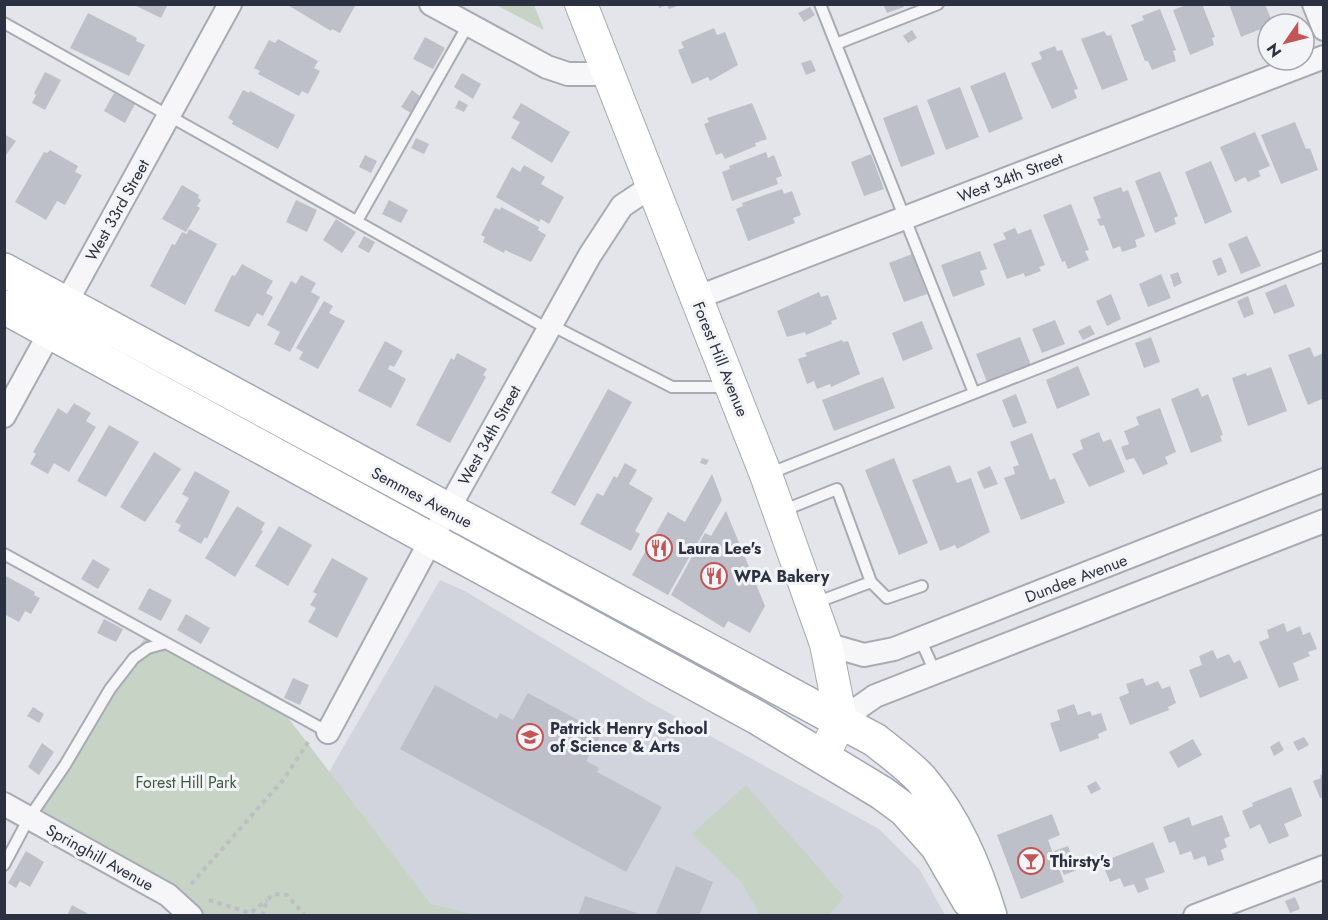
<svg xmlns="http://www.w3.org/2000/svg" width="1328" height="920" font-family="Jost,sans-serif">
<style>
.built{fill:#d1d4dc}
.green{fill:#c6d3c5}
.building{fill:#bec0c9}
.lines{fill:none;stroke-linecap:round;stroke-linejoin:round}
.lane-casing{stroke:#a8abb4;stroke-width:14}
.street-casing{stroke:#a8abb4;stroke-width:26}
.secondary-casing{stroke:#a8abb4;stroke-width:34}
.primary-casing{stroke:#a3a8b5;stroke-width:36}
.path{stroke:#bdbfc5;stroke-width:4;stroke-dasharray:4.5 4.5;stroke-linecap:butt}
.lane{stroke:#f6f6f8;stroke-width:10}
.street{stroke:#f6f6f8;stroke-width:22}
.secondary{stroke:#fff;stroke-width:32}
.primary{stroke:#fff;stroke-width:33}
.labels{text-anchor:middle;stroke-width:6;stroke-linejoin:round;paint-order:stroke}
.street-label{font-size:16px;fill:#2c3141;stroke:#f3f4f7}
.poi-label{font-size:16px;font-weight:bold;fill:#2c3141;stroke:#f3f4f7;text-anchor:start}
.park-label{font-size:16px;fill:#3c5b3b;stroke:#f3f4f7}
</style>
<rect width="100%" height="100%" fill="#e3e5ea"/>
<path class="built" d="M440 580 465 591 647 701 879 829 920 870 945 915 478 916 431 904 329 772Z"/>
<path class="green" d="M496 5H534L544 30Z
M149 631 282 710 431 904 478 915H189L31 818Z
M746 785 844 897 829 915H760L742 883 692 834Z"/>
<path class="building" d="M132 4H168L161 18Z
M286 4H352L355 6 340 33 332 29 331 31Z
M658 4H680V5L669 9 667 5 659 8Z
M883 4H903L904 7 887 13Z
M1189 4H1202L1215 37 1212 38 1214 45 1190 55 1173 10Z
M1229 4H1265L1273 24 1241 37Z
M810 7 815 15 804 22 798 13Z
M1160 9 1176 50 1173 51 1176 61 1152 70 1148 61H1145L1131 25 1144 20 1142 16Z
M88 13 137 38 136 41 145 45 129 76 70 48Z
M714 28 717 35 725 32 738 65 710 81 708 77 692 84 678 50 684 48 681 42Z
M912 30 917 38 908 43 903 36Z
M1104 31 1107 36 1111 35 1128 80 1102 90 1081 39Z
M425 37 445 48 433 69 413 59Z
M278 39 318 61 314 68 320 71 308 94 302 91 299 96 258 74 260 71 254 68 269 40 275 43Z
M1055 46 1057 51 1062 50 1078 89 1074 90 1077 98 1052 109 1031 63 1042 59 1039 52Z
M811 60 816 71 806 75 801 63Z
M45 72 61 80 45 110 32 103 36 95 34 93Z
M1005 72 1023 119 989 133 970 86Z
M462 73 481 84 473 99 454 87Z
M960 87 979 137 946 150 927 100Z
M243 90 249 93 250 91 295 115 278 149 232 124 233 121 228 118Z
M412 90 421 97 411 113 401 107Z
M114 93 135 104 125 123 104 111Z
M459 100 468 105 464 112 455 108Z
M521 103 570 132 552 163 511 138 520 122 512 118Z
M752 103 767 139 755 143 756 146 725 159 722 153 716 155 704 124 709 122 707 118Z
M917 105 935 154 901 167 883 118Z
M1295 122 1306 149 1310 148 1318 170 1281 184 1261 135Z
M1255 132 1270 166 1258 171 1261 176 1248 182 1245 177 1235 182 1220 147Z
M4 134 16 141 4 158Z
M416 138 429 144 424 154 411 148Z
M50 150 78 166 75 172 82 175 65 205 57 201 46 220 15 202 44 152 47 153Z
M766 152 768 158 774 155 782 176 776 178 778 184 732 201 722 172 730 169 729 166Z
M871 154 884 189 864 196 851 162Z
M365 155 377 161 371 173 359 167Z
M1211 161 1232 212 1205 224 1185 172Z
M524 165 545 177 541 184 564 197 549 224 541 219 539 222 496 197 512 167 520 172Z
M1160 171 1178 216 1174 218 1176 224 1155 233 1135 181Z
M182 185 199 195 198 198 201 200 197 206 200 208 186 232 162 219Z
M1121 187 1123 192 1128 190 1145 236 1135 240 1137 247 1122 252 1120 246 1113 249 1104 225 1100 226 1097 219 1101 218 1093 197Z
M782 189 784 194 792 191 801 215 793 218 795 223 748 241 736 209 743 206 742 203Z
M296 200 317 210 307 232 286 222Z
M389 200 408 210 401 223 382 214Z
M1071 204 1089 250 1085 251 1089 260 1068 269 1065 261 1062 262 1043 215Z
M501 207 539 227 538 230 546 235 531 262 505 250 504 253 483 242 485 237 481 235 495 208 500 210Z
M336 219 356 232 342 253 323 240Z
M1015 228 1018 234 1031 229 1045 265 1039 267 1041 271 1025 277 1024 273 1007 279 993 244 1006 239 1003 233Z
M189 229 217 244 185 305 150 286 172 244 175 245 182 232 187 234Z
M364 236 375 242 369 253 358 247Z
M1247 236 1261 266 1241 274 1228 244Z
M980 251 987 269 980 271 985 285 953 297 941 265Z
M912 254 927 294 904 302 889 263Z
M1221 257 1227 272 1218 276 1212 261Z
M242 264 273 281 266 293 273 297 263 316 257 313 249 327 214 311 232 275 235 276Z
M1178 272 1182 283 1174 287 1170 275Z
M1161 274 1171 298 1148 307 1139 284Z
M301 275 316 283 311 292 320 297 290 352 274 344 280 332 267 325 291 281 296 284Z
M1286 284 1295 306 1274 314 1265 293Z
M819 292 821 297 828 295 837 319 831 321 832 324 806 335 805 332 787 337 777 311Z
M1111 294 1121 319 1107 326 1096 301Z
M1248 296 1254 314 1244 318 1237 301Z
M324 301 333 306 329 313 345 321 318 369 299 359 303 352 296 348Z
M1055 320 1065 344 1042 353 1032 329Z
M922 321 933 349 903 361 892 333Z
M1090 325 1095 334 1083 340 1078 331Z
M1020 337 1031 365 987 382 976 354Z
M1151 337 1160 362 1144 368 1135 343Z
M842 340 843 342 848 341 860 374 831 387 830 384 817 389 814 381 807 384 798 359 807 356 805 353Z
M385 341 403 351 394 367 390 365 388 369 406 379 391 408 358 391Z
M1310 347 1314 357 1324 353V398L1308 405 1288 355Z
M457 353 487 369 483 375 486 377 450 443 416 425 451 358 454 360Z
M1078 366 1090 395 1057 409 1046 380Z
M1271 367 1287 411 1248 426 1232 378 1246 373 1247 376Z
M883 377 895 408 834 431 822 400Z
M1198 388 1202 397 1208 394 1223 435 1220 436 1222 441 1191 453 1171 399Z
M608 389 632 402 575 506 551 493Z
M1016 394 1027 423 1013 428 1002 400Z
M74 403 91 413 86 421 96 427 69 472 54 463 48 474 30 464 36 454 33 452 58 408 67 414Z
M1160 408 1176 452 1165 457 1168 464 1143 475 1134 458 1126 460 1121 447 1129 444 1124 431 1139 425 1136 417Z
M109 425 139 442 106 497 77 481Z
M1099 432 1103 442 1111 439 1125 472 1089 487 1072 454 1083 449 1080 440Z
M1032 433 1050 480 1055 478 1065 503 1021 520 1004 478 1015 474 1013 467 1019 465 1010 442Z
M154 452 181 469 145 522 120 507Z
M702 458 709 460 706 465 700 463Z
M894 458 928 543 899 555 865 470Z
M625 463 637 470 629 484 653 498 635 531 640 534 631 551 580 524 597 493 603 496 614 476 617 478Z
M950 465 957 483 971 478 990 532 957 549 955 545 940 551 912 480Z
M990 466 998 484 984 489 977 472Z
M195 471 230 491 207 539 205 537 201 544 178 531 181 525 175 522 189 498 182 494Z
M712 474 722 500 668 595 632 575 668 512 685 522Z
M237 506 265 523 261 530 263 531 235 577 205 558Z
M726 511 765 606 750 633 728 621 724 628 671 595 705 533 711 536Z
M279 526 312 545 288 586 255 566Z
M332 558 368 578 337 638 308 622 316 608 310 605 317 594 313 592Z
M93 559 110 569 98 589 81 579Z
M4 575 35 592 34 595 40 598 31 614 25 611 19 622 4 614Z
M149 588 172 600 161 621 138 609Z
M186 614 210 628 201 644 177 630Z
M104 619 123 629 116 642 97 633Z
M1284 623 1287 632 1300 626 1303 635 1310 632 1317 649 1308 652 1310 656 1293 663 1299 680 1279 688 1259 642 1269 638 1267 630Z
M1213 650 1217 659 1229 654 1234 663 1240 660 1248 678 1200 698 1189 670 1202 665 1199 656Z
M293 678 309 685 300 705 284 698Z
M1143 678 1146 686 1158 681 1162 689 1170 686 1176 703 1168 707 1169 710 1130 725 1119 697 1129 693 1126 684Z
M435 685 497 719 500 713 513 720 528 693 602 733 586 761 599 768 597 772 662 807 626 872 400 749Z
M1074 704 1078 715 1090 711 1092 716 1101 713 1107 730 1098 734 1099 738 1060 752 1050 723 1060 720 1057 710Z
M33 707 44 714 39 723 27 716Z
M1304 737 1309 745 1298 751 1293 742Z
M1193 739 1202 755 1178 768 1169 752Z
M1279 741 1284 750 1274 756 1270 747Z
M42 743 54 752 39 775 28 767Z
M1324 774V797L1320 798 1313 781 1321 778 1320 775Z
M1096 781 1101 789 1091 794 1087 786Z
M1291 787 1302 816 1284 824 1289 836 1269 844 1260 824 1250 829 1242 811 1253 806 1252 803Z
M1052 814 1060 835 1048 840 1064 882 1021 899 997 835Z
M1222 815 1230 836 1224 839 1227 847 1221 850 1224 860 1208 866 1205 856 1194 860 1191 851 1180 855 1175 841 1169 843 1163 827 1189 817 1192 826Z
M1153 842 1165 872 1145 879 1149 889 1138 893 1134 884 1124 887 1120 878 1110 882 1103 865 1113 862 1112 858Z
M1068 846 1077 870 1064 875 1054 851Z
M26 851 44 862 30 887 20 881 16 888 8 883Z
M676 866 713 882 699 916H655Z
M585 896 643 915V916H578Z
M1295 897 1300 909 1290 913 1285 901Z
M72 905 92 916H67Z"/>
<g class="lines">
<defs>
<path id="lane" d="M820 4 974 393
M4 23 548 329
M836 44 938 4
M357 221 468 25
M551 325 672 387H728
M768 474 1324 256
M782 511 837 489 871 582 815 603
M4 554 328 732
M871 582 887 598 922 586
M920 639 936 674
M4 865 29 818 65 765 110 689 134 658 148 648 166 643"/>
<path id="street" d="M431 4 547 67 568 74H607
M1314 4 1324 29
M696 298 1324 57
M4 416 230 4
M826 644 864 655 894 649 1324 480
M841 720 875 696 1324 521
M328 732 431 540 590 255 622 206 652 186
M4 804 168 895 191 916
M1195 916 1324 867"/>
<path id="secondary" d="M581 4 766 475 826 644 841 720 823 756"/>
<path id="primary" d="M4 270 875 740C890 752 908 765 921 779 955 819 975 866 990 916
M4 307 758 718 882 793 905 810 937 846 969 901"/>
</defs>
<use href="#lane" class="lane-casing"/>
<use href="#street" class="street-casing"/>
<use href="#secondary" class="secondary-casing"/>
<use href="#primary" class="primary-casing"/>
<path class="path" d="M191 884 284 779 308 742
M209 900 250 913 267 900
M262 916 267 900 274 894 287 895 305 916"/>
<use href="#lane" class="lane"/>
<use href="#street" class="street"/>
<use href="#secondary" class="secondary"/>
<use href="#primary" class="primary"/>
</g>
<defs>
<symbol id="restaurant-ring" viewBox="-11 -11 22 22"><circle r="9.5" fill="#f3f4f7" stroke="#c25555" stroke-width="1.5"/><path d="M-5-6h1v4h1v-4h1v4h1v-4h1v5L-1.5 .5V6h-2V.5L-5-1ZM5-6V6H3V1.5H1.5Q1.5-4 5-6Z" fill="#c25555"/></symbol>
<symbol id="school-ring" viewBox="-11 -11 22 22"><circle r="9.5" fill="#f3f4f7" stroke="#c25555" stroke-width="1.5"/><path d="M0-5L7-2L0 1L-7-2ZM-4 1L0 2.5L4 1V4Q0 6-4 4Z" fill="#c25555"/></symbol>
<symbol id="bar-ring" viewBox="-11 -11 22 22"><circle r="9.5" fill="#f3f4f7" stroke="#c25555" stroke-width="1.5"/><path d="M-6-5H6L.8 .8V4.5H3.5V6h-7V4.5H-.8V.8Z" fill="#c25555"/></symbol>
</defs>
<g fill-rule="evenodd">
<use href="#restaurant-ring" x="644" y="533" width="30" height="30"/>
<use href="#restaurant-ring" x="699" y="561" width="30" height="30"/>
<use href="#school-ring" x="515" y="722" width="30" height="30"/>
<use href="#bar-ring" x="1016" y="846" width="30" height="30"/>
</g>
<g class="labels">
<g class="street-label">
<text transform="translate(1010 177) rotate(-21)" y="6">West 34th Street</text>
<text transform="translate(117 210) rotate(-61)" y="6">West 33rd Street</text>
<text transform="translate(721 359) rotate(68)" y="6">Forest Hill Avenue</text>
<text transform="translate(489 435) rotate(-61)" y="6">West 34th Street</text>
<text transform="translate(422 497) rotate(28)" y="6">Semmes Avenue</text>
<text transform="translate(1076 578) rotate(-21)" y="6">Dundee Avenue</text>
<text transform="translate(100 857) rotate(29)" y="6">Springhill Avenue</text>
</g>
<g class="poi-label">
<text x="678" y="554">Laura Lee's</text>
<text x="734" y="582">WPA Bakery</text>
<text x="550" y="734">Patrick Henry School<tspan x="550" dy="18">of Science &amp; Arts</tspan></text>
<text x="1050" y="867">Thirsty's</text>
</g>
<g class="park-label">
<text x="186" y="788">Forest Hill Park</text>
</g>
</g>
<rect width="1328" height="920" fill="none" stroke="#2c3141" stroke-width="12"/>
<g transform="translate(1286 42) rotate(235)"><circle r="28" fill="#f3f4f7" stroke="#a3a6ae" stroke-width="1.5"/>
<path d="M0-4.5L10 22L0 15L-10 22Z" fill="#c25555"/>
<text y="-9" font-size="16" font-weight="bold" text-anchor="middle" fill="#2c3141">N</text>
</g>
</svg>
